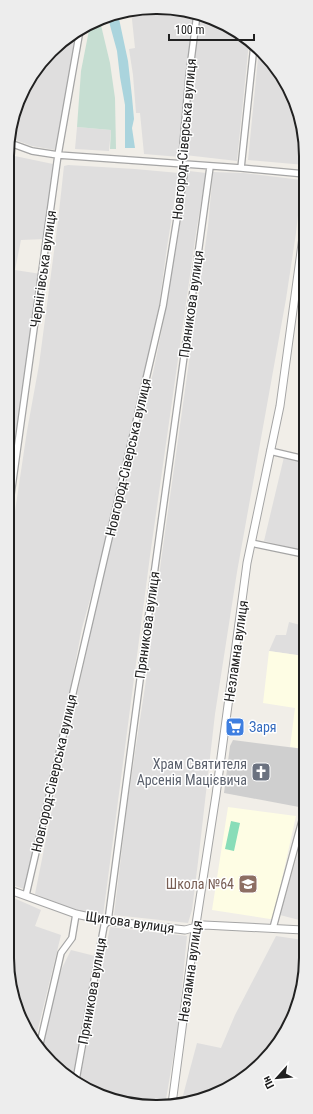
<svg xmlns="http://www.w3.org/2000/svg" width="313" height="1114" font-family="'Roboto Condensed',sans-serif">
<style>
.residential{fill:#dfdede}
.education{fill:#fefde4}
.religious{fill:#cfcfcf}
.wetland{fill:#c6ded2}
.pitch{fill:#89ddb8}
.water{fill:#aad4dd}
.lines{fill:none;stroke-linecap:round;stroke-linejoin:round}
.minor-casing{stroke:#a5a5a5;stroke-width:8}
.tertiary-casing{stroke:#a5a5a5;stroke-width:9}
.minor{stroke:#fff;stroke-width:5.5}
.tertiary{stroke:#fff;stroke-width:7}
.labels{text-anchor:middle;stroke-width:3;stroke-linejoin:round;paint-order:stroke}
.street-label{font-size:14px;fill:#212121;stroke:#fff}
.shop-label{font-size:14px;fill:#366cbe;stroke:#fff;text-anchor:start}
.worship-label{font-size:14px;fill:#5b616d;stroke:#fff;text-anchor:end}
.education-label{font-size:14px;fill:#785e54;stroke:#fff;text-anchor:end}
.rim{fill:none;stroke:#212121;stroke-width:2}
</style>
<rect width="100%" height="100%" fill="#f1eee8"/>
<path class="residential" d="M131 10H185L194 13 186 75 180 157 144 154 140 113H136L133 75 129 49 135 48Z
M199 15 223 23 249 42 237 161 185 155 192 76Z
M78 30 57 145 55 150 32 146 10 138V128L32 74 73 32Z
M259 48 262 51 291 91 305 137V165L248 160Z
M77 127 111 130 109 151 75 149Z
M10 155 53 164 45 239 21 240 15 270 41 274 18 420 9 495Z
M68 165 135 169 179 173 167 247 159 306 139 403 120 473 103 553 82 628 68 701 49 778 24 889 7 883 8 558 27 431 39 365 58 221 64 166Z
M189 171 206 173 196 233 150 556 103 916 73 909 35 894 57 784 109 551 137 432 153 373 165 314Z
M213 172 243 173 302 180 296 233 286 299 237 572 215 714 198 862 192 910 188 923 114 915 128 799 146 680 161 561 208 226Z
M284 457 304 462V551L264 541Z
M289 622 304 626V656L269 651 276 635H286Z
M303 835V921L280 915Z
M7 895 41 910 35 926 61 935 35 1041 18 1014 7 958Z
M110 927 187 936 178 1029 165 1105 146 1107 91 1092 79 1083Z
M276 936 303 940V986L286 1032 248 1076 195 1102 181 1103 197 1043 221 1048 235 1015Z
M71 950 95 956 73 1079 44 1056 42 1053 51 1006 62 968Z"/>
<path class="education" d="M269 651 304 656V749L290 747 295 708 263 703Z
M228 807 296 816 273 919H270L212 910Z"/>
<path class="religious" d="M233 740 304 749V783L299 807 224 793 230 746Z"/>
<path class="wetland" d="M100 21 110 63 115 98 116 149H110L111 130 77 127 81 71 90 25Z"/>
<path class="pitch" d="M231 821 240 823 234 851 225 849Z"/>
<path class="water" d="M118 14 128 61 132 97 134 119 132 128 135 148H125V105L120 77 117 51 108 18Z"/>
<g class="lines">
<defs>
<path id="minor" d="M10 143 32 151 58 155 241 168 305 174
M241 168 254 45
M270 451 304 459
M9 509 58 155 80 30
M251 543 304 554
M26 895 163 306 184 175 182 156 189 76 197 14
M273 928 303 817
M39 1048 61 953 72 938 76 914
M76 1080 104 926 108 921 153 582 210 167"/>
<path id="tertiary" d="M7 889 76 914 108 921 185 930 204 925 303 930
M172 1104 194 937 216 795 247 563 280 406 305 222"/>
</defs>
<use href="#minor" class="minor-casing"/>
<use href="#tertiary" class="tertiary-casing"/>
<use href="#minor" class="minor"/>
<use href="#tertiary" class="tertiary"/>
</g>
<defs>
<symbol id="supermarket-square" viewBox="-11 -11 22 22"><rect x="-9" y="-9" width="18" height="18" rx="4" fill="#3f7fe0" stroke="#fff"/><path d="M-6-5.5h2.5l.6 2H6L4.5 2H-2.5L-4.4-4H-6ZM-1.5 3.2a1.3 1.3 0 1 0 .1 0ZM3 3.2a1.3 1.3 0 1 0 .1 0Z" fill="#fff"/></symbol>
<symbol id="church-square" viewBox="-11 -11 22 22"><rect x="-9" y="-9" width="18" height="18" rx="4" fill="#6b7280" stroke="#fff"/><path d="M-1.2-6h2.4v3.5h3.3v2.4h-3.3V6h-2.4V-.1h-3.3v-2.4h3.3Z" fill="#fff"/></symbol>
<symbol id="school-square" viewBox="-11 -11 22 22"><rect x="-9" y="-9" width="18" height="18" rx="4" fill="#8d6e63" stroke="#fff"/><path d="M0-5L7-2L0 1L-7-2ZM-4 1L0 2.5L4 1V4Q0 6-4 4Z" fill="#fff"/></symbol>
</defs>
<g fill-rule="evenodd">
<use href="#supermarket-square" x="224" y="716" width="22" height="22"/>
<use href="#church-square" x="250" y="761" width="22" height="22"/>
<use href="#school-square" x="237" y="873" width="22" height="22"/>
</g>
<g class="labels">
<g class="street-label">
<text transform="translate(184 139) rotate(-85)" y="5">Новгород-Сіверська вулиця</text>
<text transform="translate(43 269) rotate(-82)" y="5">Чернігівська вулиця</text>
<text transform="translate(191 304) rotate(-82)" y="5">Пряникова вулиця</text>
<text transform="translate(128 457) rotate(-77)" y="5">Новгород-Сіверська вулиця</text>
<text transform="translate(147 625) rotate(-82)" y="5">Пряникова вулиця</text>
<text transform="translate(236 651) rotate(-82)" y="5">Незламна вулиця</text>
<text transform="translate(54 773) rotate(-77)" y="5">Новгород-Сіверська вулиця</text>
<text transform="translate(130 922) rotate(8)" y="5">Щитова вулиця</text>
<text transform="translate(190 971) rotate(-82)" y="5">Незламна вулиця</text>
<text transform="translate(92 991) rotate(-80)" y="5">Пряникова вулиця</text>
</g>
<g class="shop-label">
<text x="249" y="732">Заря</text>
</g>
<g class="worship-label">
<text x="247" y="769">Храм Святителя<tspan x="247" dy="16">Арсенія Мацієвича</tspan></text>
</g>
<g class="education-label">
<text x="234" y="889">Школа №64</text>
</g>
</g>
<path d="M0 0H313V1114H0ZM156 14H157A142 142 0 0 1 299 156V958A142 142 0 0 1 157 1100H156A142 142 0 0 1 14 958V156A142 142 0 0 1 156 14Z" fill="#ededed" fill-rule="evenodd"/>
<path class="rim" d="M156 14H157A142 142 0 0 1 299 156V958A142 142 0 0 1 157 1100H156A142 142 0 0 1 14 958V156A142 142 0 0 1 156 14Z"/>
<g transform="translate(277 1078) rotate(243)" stroke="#ffffff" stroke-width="3" paint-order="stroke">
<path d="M0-3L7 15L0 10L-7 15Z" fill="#212121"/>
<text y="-6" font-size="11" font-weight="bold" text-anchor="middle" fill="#212121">Пн</text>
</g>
<path d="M169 34v6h85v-6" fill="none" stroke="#212121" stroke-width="2"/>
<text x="175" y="34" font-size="12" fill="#212121" stroke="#ffffff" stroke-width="3" paint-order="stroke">100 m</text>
</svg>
